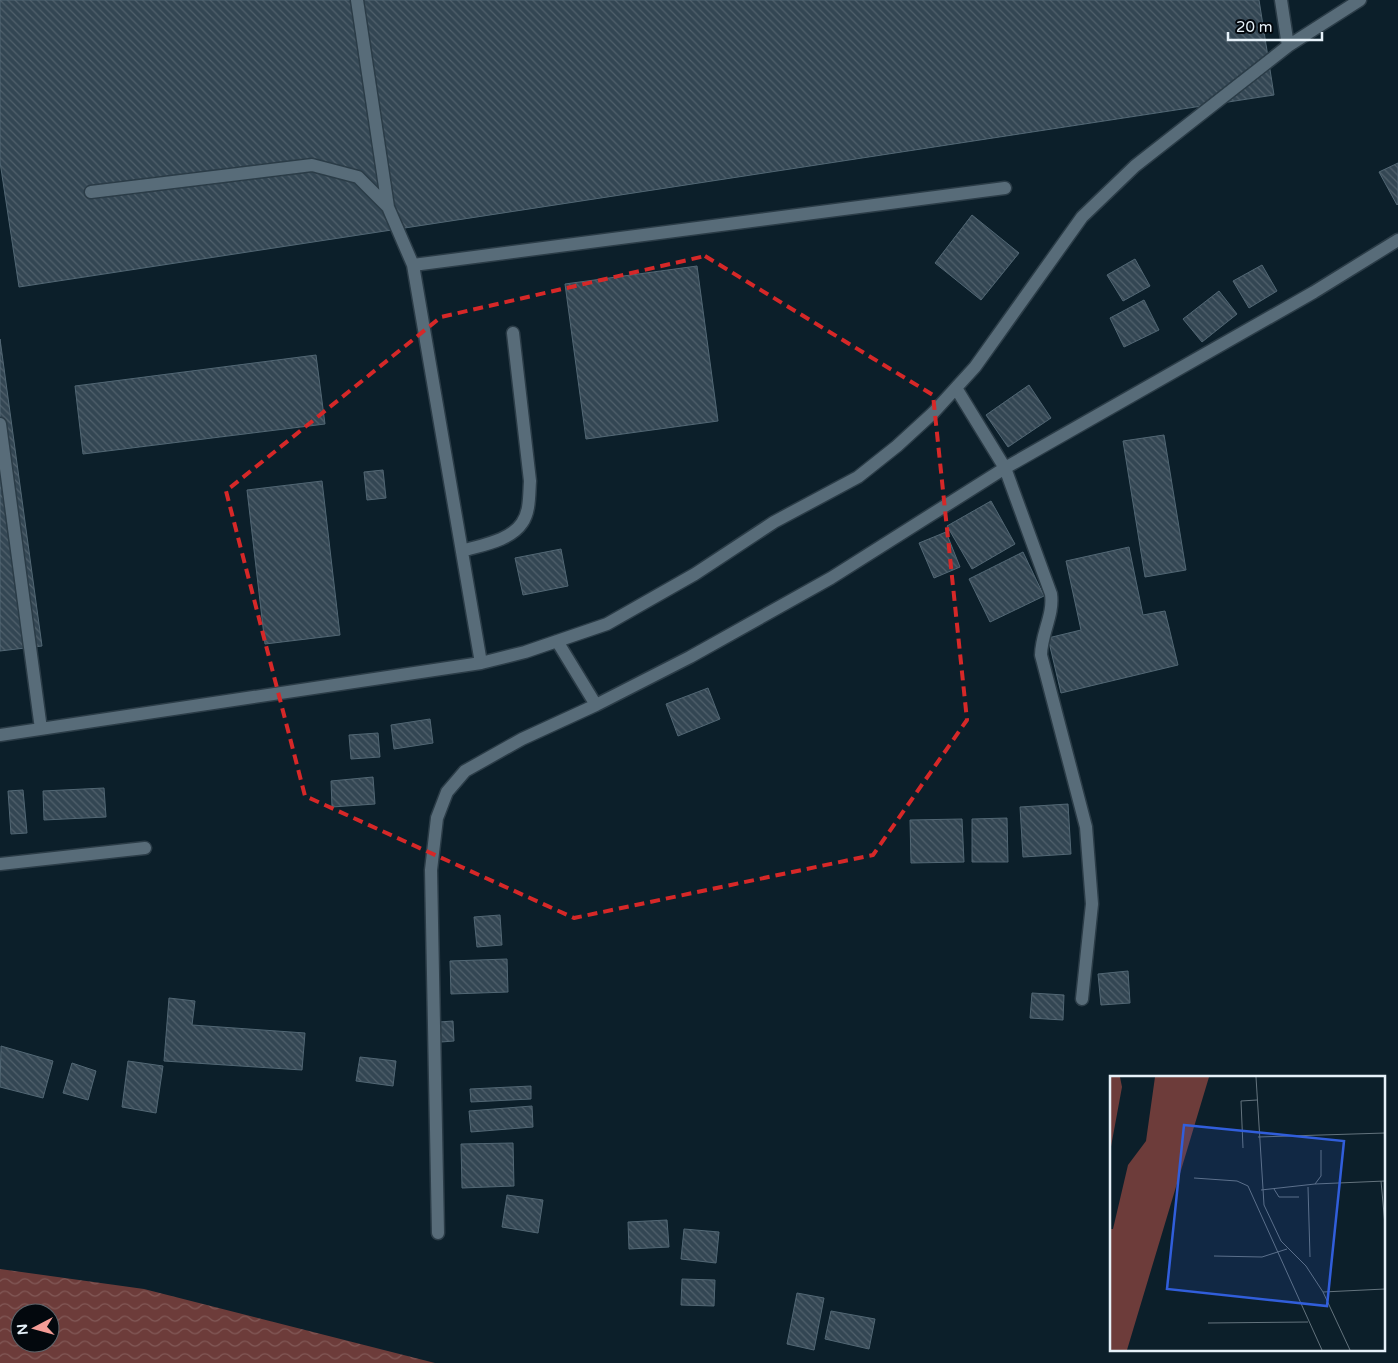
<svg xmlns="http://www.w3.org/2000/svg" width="1398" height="1363" font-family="'Varela Round',sans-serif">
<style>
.water{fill:url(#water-waves);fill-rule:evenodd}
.building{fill:url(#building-back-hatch);stroke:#526774}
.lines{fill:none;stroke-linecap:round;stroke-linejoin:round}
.minor-casing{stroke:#2b3c47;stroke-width:15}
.minor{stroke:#586c79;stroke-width:12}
.marked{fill:none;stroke:#d62828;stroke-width:4;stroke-dasharray:10 6;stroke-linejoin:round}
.inset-road{fill:none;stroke:#63737d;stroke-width:1}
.view{fill:#315edb;fill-opacity:0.15;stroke:#315edb;stroke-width:2.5}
.inset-edge{fill:none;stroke:#e6f1f9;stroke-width:2.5}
</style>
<defs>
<pattern id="water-waves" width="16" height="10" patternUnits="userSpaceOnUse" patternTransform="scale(1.25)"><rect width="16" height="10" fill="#6d3c3a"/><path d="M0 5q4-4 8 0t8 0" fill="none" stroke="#825957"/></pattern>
<pattern id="building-back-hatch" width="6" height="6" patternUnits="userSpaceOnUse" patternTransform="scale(1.25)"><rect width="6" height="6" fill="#334653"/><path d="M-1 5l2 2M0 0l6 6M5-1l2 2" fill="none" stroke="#51616c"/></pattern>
</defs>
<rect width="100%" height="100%" fill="#0c1f2a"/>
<path class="water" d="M0 1269 144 1289 435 1363H0ZM20 1313H50V1343H20Z"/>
<path class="building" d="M0 0H1259L1274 95 19 287 0 162Z
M1398 163V204L1397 205 1379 172Z
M972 215 1019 253 981 300 935 263Z
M1135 259 1150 286 1123 301 1107 275Z
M1262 265 1277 291 1249 308 1233 281Z
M697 266 718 421 586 439 565 284Z
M1219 291 1237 314 1202 342 1183 319Z
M1144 300 1159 330 1124 347 1110 318Z
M0 339 42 646 0 651Z
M316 355 325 424 83 454 75 386Z
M1029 385 1051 418 1008 447 986 415Z
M1164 435 1186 570 1145 577 1123 441Z
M383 470 386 498 367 500 364 472Z
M322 481 340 635 265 644 247 490Z
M991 501 1015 544 972 569 947 526Z
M946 532 960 567 934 578 919 543Z
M1129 547 1143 615 1165 611 1178 665 1061 693 1048 638 1081 630 1066 561Z
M561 549 568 586 523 595 515 558Z
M1023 552 1044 596 990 622 969 579Z
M708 688 720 719 678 736 666 704Z
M430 719 433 743 394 749 391 725Z
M378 733 380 757 351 759 349 735Z
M373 777 375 804 332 807 331 781Z
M104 788 106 817 44 820 43 791Z
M23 790 27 833 11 834 8 791Z
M1068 804 1071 854 1023 857 1020 807Z
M1007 818 1008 862H972V819Z
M962 819 964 862 911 863 910 820Z
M500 915 502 945 477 947 474 917Z
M507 959 508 992 451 994 450 961Z
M1128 971 1130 1003 1101 1005 1098 974Z
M1032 993 1064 995 1063 1020 1030 1018Z
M169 998 195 1001 192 1025 305 1033 302 1070 164 1061Z
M453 1021 454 1041 441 1042 439 1022Z
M1 1046 53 1061 43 1098 0 1087Z
M360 1057 396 1061 393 1086 356 1081Z
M128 1061 163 1066 156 1113 122 1107Z
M72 1063 96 1071 88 1100 63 1093Z
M531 1086V1099L471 1102 470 1089Z
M532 1106 533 1127 471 1132 469 1111Z
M513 1143 514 1186 462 1188 461 1144Z
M507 1195 543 1200 538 1233 502 1227Z
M667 1220 669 1247 629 1249 628 1222Z
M684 1229 719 1232 716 1263 681 1259Z
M682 1279 715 1280 714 1306 681 1305Z
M797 1293 824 1298 814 1350 787 1344Z
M831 1311 875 1319 869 1349 825 1339Z"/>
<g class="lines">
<defs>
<path id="minor" d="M357 0 388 207
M1281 0 1288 46
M91 192 312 165 358 177 388 207 413 265 481 663
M413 265 1005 188
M956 388 1005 468 1051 594C1054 615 1041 634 1041 655L1086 827 1092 904 1082 999
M0 424 41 729
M462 551C481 545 510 541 522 523 530 512 529 495 530 481L513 333
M557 641 596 705
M0 735 481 663 525 652 607 624 695 574 774 522 858 477 897 446 933 413 975 367 1082 217 1135 166 1288 46 1360 0
M0 864 145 848
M438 1233 431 870 437 818 447 792 465 771 522 739 596 705 690 657 831 578 1005 468 1314 292 1398 240"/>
</defs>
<use href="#minor" class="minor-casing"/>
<use href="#minor" class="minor"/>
</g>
<path class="marked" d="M705 256 933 395 967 720 873 855 574 918 305 796 226 491 441 317Z"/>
<g transform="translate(1110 1076)">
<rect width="275" height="275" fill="#0c1f2a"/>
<path d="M0 1H10L12 11 0 76ZM45 1H99L17 274H0V153H3L18 89 36 65Z" fill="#6d3c3a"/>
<path class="inset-road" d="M146 1 154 129 171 165 196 190 213 216 240 274M148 61 275 57M133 72 131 25 147 24M84 102 127 105 138 110 212 274M271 105 275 149M205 108 275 105M198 111 200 181M164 113 169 121H189M151 114 205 108 211 100V74M104 180 152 181 177 173M213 216 275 213M98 247 198 246"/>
<path class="view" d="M74 49 234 65 217 230 57 213Z"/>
<rect width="275" height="275" class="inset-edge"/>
</g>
<g transform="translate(35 1328) rotate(264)"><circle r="24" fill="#03080d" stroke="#5e656b"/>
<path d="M0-4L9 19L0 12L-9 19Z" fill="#f59c96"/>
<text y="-8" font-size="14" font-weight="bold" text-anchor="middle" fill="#e6f1f9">N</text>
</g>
<path d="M1228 32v8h94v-8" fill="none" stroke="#e6f1f9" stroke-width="2.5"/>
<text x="1236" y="32" font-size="15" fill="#e6f1f9" stroke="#03080d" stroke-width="4" paint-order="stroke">20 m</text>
</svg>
